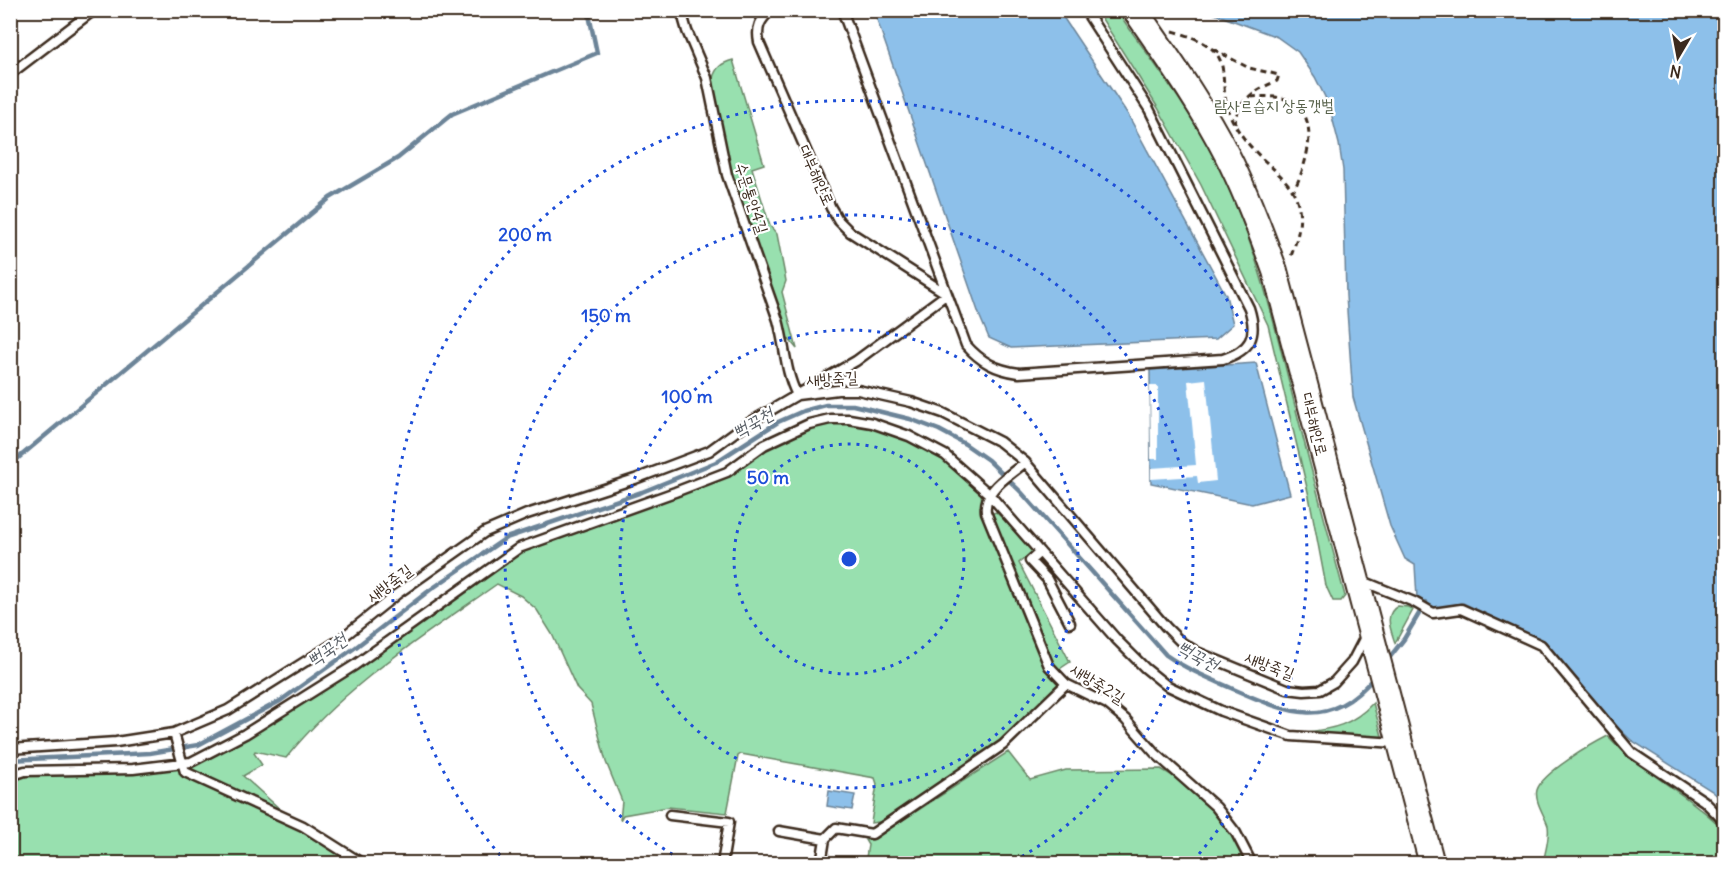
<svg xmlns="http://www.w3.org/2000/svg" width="1735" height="874" font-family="Delius,'Poor Story',sans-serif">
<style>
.green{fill:#98e0af;stroke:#6a8566;stroke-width:1.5}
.water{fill:#8dc0ea;stroke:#6c8498;stroke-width:1.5}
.pier{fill:#fff}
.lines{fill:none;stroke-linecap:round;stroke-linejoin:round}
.stream{stroke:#6c8498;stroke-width:4.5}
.lane-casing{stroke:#3b2a1e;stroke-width:13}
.secondary-casing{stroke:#3b2a1e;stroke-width:28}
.path{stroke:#3b2a1e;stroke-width:3;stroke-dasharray:6 4.5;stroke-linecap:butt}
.lane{stroke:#fff;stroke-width:8}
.secondary{stroke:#fff;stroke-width:24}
.ring{fill:none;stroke:#1d4ed8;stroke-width:3;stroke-dasharray:3 6}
.labels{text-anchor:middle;stroke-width:4.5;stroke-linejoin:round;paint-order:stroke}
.park-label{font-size:16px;fill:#57614a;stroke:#fff}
.street-label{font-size:16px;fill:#3b2a1e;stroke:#fff}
.water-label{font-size:18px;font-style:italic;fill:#585e65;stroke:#fff}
.centre{fill:#1d4ed8;stroke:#fff;stroke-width:3}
.ring-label{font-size:18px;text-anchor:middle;font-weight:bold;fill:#1d4ed8;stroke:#fff;stroke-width:4.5;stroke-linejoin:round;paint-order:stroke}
</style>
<rect width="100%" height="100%" fill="#fff"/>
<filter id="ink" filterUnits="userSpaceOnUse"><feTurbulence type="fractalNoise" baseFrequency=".0167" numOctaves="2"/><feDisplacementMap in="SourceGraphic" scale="12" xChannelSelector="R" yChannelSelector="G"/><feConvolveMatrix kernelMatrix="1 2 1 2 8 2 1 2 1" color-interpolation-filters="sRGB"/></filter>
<g filter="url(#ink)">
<path class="green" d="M1097 11H1117C1152 61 1191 111 1218 166 1254 238 1273 317 1292 394 1309 462 1327 529 1345 596L1341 601H1333L1326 586 1309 496 1268 325 1201 185 1158 108Z
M733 60 764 164 752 168 770 226 777 234 786 281 782 292 797 349 787 337C758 252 721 168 713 78 716 67 722 63 733 60Z
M830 421 872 425 907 438 943 458 981 492 983 514 1041 659 1059 683V686L1003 741 887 821 871 823 877 784 875 778 741 754 738 756 727 813 668 807 623 815 620 820 622 801 606 762 591 704 577 689 552 634 537 610 521 596 497 584C422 637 345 685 286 758L255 751 254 753 262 765 243 776 281 810 199 775 191 768 192 765 248 736 361 666 521 551 731 474 766 447 809 427Z
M996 512 1034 550 1019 563 1070 662 1058 670 1047 655 992 519 993 513Z
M1398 606 1408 607 1413 610 1395 643C1391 630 1383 614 1398 606Z
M1373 703 1382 736 1379 739 1305 732C1334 729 1352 725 1373 703Z
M1608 736C1642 773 1689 794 1724 830V863H1543C1545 852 1550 838 1548 826 1545 816 1534 801 1537 790 1542 773 1592 744 1608 736Z
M1008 752 1030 780 1066 770 1161 769C1198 789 1231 824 1247 863L865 864 868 845 865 840H872Z
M179 767 182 775 300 830 354 863H11L10 779 24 775Z"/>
<path class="water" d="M874 11H1059L1127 113 1226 295 1233 324 1216 339 1011 348 989 338 980 317Z
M1207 11H1724V802L1712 791 1631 740 1604 714 1546 642 1463 603 1435 608 1417 598 1415 565 1405 559 1390 526 1353 397 1346 296 1343 170 1339 144 1329 105 1315 77 1298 52 1277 37Z
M1256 363 1290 494 1252 504 1151 483 1150 370Z
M829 791 855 795 852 810 827 806Z"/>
<path class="pier" d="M1206 379 1216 481 1198 483 1197 476 1151 479V468L1196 465 1188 381Z
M1150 386H1158V459H1151Z"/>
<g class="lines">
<path class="stream" d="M10 465 330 198 398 158 452 114 597 53 588 10
M1386 662 1404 639 1426 602
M10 760 150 753 198 745 280 701 356 647 430 590 506 538 642 492 716 462 778 422 803 411 826 405H853L910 419 939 430 965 444 988 460 1021 492 1166 655C1186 669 1208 678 1231 688 1288 713 1329 732 1375 676"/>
<defs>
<path id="lane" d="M681 10 687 31 707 78 727 175 778 320C785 345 785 372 797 395
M771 10C760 20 756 27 759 42L831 208 839 221 850 232 947 294 856 361 802 392
M842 10 966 345C981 362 996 370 1019 373L1223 359C1251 350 1258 336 1249 308L1149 109 1085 10
M10 74 94 10
M1025 462C1010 476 983 489 986 512L1049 666 1066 684 1107 704 1125 719 1155 753 1216 807 1236 833 1252 864
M1040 552 1030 561 1047 579 1070 623
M1360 580 1414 602 1433 613 1461 609 1541 645 1632 753 1704 801 1724 821
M174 733 185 772 303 826 363 864
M10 749 116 742 174 733 228 710 338 641 397 594 485 532 527 514 635 479 709 451 742 427 797 395 838 390H858L911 402 943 413 1000 442 1025 462 1166 627 1181 642 1197 652 1287 689 1304 691 1320 690 1334 682 1352 662 1366 635
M10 776 25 771 133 769 191 762 245 734 355 665 519 548 675 492 727 472 764 445 809 424 830 419H849L872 423 909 436 945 455 989 494 1117 640 1145 668 1166 685 1221 711 1291 736 1396 743
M670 815 729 822 722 864
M779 831 825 839
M821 864 825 839 836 828 872 834 1003 745 1066 684"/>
<path id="secondary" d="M1135 10C1168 58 1201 104 1227 155 1246 192 1261 232 1275 271L1432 864"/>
</defs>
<use href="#lane" class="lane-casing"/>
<use href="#secondary" class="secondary-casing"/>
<path class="path" d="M1173 31C1249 52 1208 78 1235 125 1266 179 1321 178 1291 256
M1213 49 1249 68 1279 75 1277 81C1257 89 1237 100 1235 123
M1251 97C1262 96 1278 96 1288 100 1323 115 1306 166 1294 190"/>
<use href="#lane" class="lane"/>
<use href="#secondary" class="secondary"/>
</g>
</g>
<g class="ring">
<circle cx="849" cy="559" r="115"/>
<circle cx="849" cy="559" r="229"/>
<path d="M688 863A344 344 0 1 1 1010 863"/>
<path d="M506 862A458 458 0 1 1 1192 862"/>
</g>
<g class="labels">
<g class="park-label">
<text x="1274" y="111">람사르습지 상동갯벌</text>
</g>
<g class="street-label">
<text transform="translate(817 175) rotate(66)" y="6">대부해안로</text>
<text transform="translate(752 198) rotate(72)" y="6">수문통안4길</text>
<text transform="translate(832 378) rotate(-3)" y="6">새방죽길</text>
<text transform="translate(1315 424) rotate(76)" y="6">대부해안로</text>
<text transform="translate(389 583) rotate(-37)" y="6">새방죽길</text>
<text transform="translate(1270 665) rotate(21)" y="6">새방죽길</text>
<text transform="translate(1098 683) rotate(32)" y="6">새방죽2길</text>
</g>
<g class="water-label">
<text transform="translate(753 423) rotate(-30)" y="6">뻑꾹천</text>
<text transform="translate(327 650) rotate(-36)" y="6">뻑꾹천</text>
<text transform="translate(1198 656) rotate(28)" y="6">뻑꾹천</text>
</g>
</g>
<circle cx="849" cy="559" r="9" class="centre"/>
<g class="ring-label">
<text x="525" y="241">200 m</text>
<text x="606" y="322">150 m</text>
<text x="687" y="403">100 m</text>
<text x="768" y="484">50 m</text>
</g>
<rect width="1735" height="874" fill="none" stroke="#fff" stroke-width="36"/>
<rect x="18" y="18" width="1699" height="838" fill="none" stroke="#3b2a1e" stroke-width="2" filter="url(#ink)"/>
<g transform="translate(1678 57) rotate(190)" stroke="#ffffff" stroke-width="4.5" paint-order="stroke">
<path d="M0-4.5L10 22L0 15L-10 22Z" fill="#3b2a1e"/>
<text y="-9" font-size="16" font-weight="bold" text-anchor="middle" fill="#3b2a1e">N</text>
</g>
</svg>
